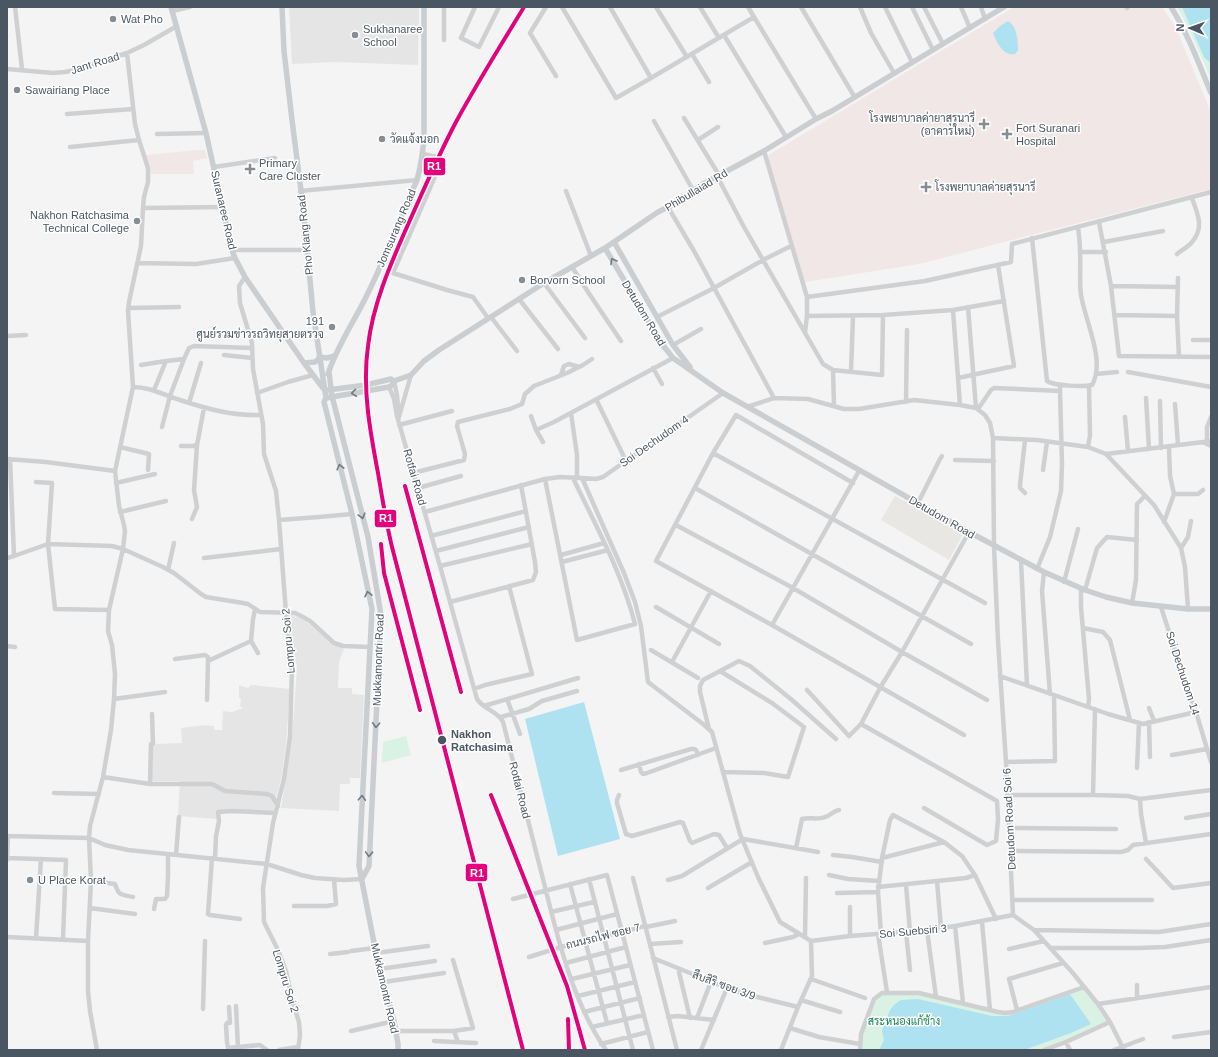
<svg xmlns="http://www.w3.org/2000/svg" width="1218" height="1057" font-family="Arial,Sarabun,sans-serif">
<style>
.commercial{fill:#e8e7e3}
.education{fill:#e6e5e6}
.medical{fill:#f1e7e6}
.green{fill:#d9f2e3}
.water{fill:#aee2f0}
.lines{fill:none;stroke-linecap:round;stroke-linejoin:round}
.minor{stroke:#ced0d2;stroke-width:4.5}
.major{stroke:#caced1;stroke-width:5.5}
.rail-1-casing{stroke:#fff;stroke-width:7}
.rail-1{stroke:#e5007d;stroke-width:4}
.oneway{stroke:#707a83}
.poi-dot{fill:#868d94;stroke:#fff;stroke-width:1.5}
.stop-dot{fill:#4a5661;stroke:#fff;stroke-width:1.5}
.labels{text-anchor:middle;stroke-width:3;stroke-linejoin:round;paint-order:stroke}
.poi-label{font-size:11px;fill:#4a5661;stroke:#fff;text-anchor:start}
.street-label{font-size:11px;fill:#4a5661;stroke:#fff}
.stop-label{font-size:11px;font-weight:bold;fill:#4a5661;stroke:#fff;text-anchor:start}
.park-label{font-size:11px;fill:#17864f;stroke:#fff}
.line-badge{stroke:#fff;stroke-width:1.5}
.badge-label{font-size:11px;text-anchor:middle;font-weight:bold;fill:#fff}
</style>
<rect width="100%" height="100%" fill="#f4f4f4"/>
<path class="commercial" d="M895 496 963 534 949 560 881 520Z"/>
<path class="education" d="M289 7H419L418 65 334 62 292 64Z
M288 615 297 617 304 620 334 645 344 649 339 662 338 688H352V694L364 695 360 778H350V784H340L339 811 281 808 292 741 297 667Z
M239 685 248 688 251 685 290 689 286 745 281 779 273 811 216 810 217 819 178 816 180 781H152V747L157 744 182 743 181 728 205 725 214 726V730H222L223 711 232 712 243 708 240 706 241 699 239 698Z"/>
<path class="medical" d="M1014 7H1162L1175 26 1211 112V189L919 264 805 282 767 156Z
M197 150H205L207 158 193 161 194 174H151L150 165 146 155Z"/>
<path class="green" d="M1177 7H1211V79L1189 29Z
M406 736 411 755 382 763 383 742Z
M1084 987 1110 1022 1044 1050H860L861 1034 874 999 882 993H919L994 1011 1013 1012Z"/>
<path class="water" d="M1182 7H1211V63L1207 60 1204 57Z
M1008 21C1017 26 1018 40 1018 50L1015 54C1003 56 997 43 993 33L1000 26Z
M584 702 620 839 558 856 525 719Z
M1070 994 1091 1024 1071 1033 1024 1050H879L884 1040 882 1031 890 1010 895 1004 901 1000 918 999 992 1016H1008Z"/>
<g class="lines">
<path class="minor" d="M15 7 22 69
M444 7V40
M475 7 461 38 479 47 499 7
M546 7 530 33 556 76
M562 7 616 98 651 78 610 7
M656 7 687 57
M700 7 719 38
M748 7 816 119
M801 7 854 96
M860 7 871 33 894 73
M885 7 912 62
M912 7 933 50
M924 7 943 44
M961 7 970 28
M981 7 985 19
M1127 8 1128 7
M172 11 190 7
M724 35 786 137
M692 54 709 82
M7 69 53 73 65 72 79 69 127 53 144 45 177 26
M651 78 754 17
M67 114 133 109
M684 118 719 175
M654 121 693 190
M157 134 206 133
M698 140 718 127
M70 147 139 140
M764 151 807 297V316L805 332
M423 154 443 158 393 273 447 290 473 297 488 318
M214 167 275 158
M717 176 744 227 823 364 833 370 834 406
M300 191 417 180
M566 191 591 256
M668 207 694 251 774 398
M143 208 223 207
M1099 222 1111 286 1119 356 1211 357
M1032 238 1047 381C1055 386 1083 387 1092 385 1106 361 1085 321 1081 295 1079 281 1081 266 1080 251 1080 243 1079 235 1078 227
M1104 242 1163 231
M232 250H307
M1080 252H1106
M1177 254C1182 250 1188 247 1192 242 1205 227 1197 213 1192 198
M138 263 196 264 235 258
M572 267 590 295 621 341
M245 277 239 286 240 303 252 343 253 369 263 424 264 454 276 491 279 520 286 613 292 667 290 737 284 779 273 823 263 888 264 922 278 950 286 971 293 1003 299 1022 300 1035 298 1050
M1178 278 1177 316 1179 357
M544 283 585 338
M1111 286 1177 287
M807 297 925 281 1011 262 1012 244 1211 192
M519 299 558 349
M968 307 976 408
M129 308 179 307
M953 310 960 405
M1115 315 1177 316
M807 316 883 315 953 310 1004 301
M491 317 517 351
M657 317 714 288 763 260 791 246
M7 336 26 335
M1193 340H1211
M673 345 701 329
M224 355 252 358
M141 365 166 361
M653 368 662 384
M833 370 882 375 883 315
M851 372 853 316
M1128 372 1211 387
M1096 374 1117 372
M561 375 564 366 569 364 579 367
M958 378 1014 366 998 265
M394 381 397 395 398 409
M133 387C150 387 164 395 180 400 207 409 233 416 261 415
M389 387 394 399 397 416 440 566 477 699C483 709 498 711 503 722 517 775 530 827 543 879 557 935 572 1002 606 1050
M154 390 166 361 184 359
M257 393 288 382 313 375
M1146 398 1149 449
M596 399 626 461
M1160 401 1161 448
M906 402 907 330
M189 403 201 363
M1175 404 1178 445
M747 407 774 398 808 399 844 409H859L914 400 960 405 976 408 985 415 990 423 993 438 994 546 998 641 1006 762 1013 915 1034 930 1072 972 1098 1004 1110 1022 1124 1050
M978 409 991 390 994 388 1060 391
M571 413 577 455V477
M531 416 536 430 543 442
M1125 417 1128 451
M398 420 411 375
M399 425 452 411
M162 427 170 396 184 359 189 348 194 346 252 348
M536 430 554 422 673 358
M993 438 1037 440 1088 447 1106 454 1154 505 1181 548 1185 567 1188 609
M1025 440 1020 485V488L1025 493
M1207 441V427L1211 417
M1203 442 1211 446
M181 446H194L197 445 204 408
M120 447 149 454 148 470
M1088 447 1090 435 1089 386
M713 453 985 603
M1106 454 1211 441
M7 459 46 462 115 471
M10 459 14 556
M955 460 994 461
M1043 470 1047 442
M413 473 464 460 465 454 457 426 458 422 510 409 522 404 525 394 534 386 567 373 583 365 592 359
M582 478 596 479 603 477 723 393
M545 479 577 640 635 624C622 573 596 526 573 478
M36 482 52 483 48 544 55 609 109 610
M116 483 155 474
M853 483 736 415 713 453 656 561 772 625 964 735
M418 488 461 476
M695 488 971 644
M1174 494H1198L1203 490
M918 503 940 459 942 456
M120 512 166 501
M425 512 545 479 560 477 582 478 624 573 635 602 641 626 648 682 703 724 712 732 740 834 758 877 780 922 811 941 812 976 798 1007 781 1050
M192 519 197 507 194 490 197 445
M279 520 319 517 352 514
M1164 522 1174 494 1170 476 1169 447
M676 525 793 588 902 652 969 532
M431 536 526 511
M1181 548 1188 537 1191 521
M436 551 529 527
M561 555 604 543
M7 558 14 556 48 544 112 546 123 549 163 567 174 573 201 594 206 597 243 603 248 604 260 612 295 613 303 617 310 621 334 643 343 646 370 647
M204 558 281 549
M1021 561 1027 685
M562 562 608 550
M440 566 532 544
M1037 569 1050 537 1061 491 1062 464 1060 391V385
M168 570 174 543
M1044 572 1042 591 1050 694
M1064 582 1078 529
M1081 589V607L1089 699 1088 707
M1085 590 1097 548 1107 537 1137 540
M450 602 533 580 536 572 535 562 521 485
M1132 603 1136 580 1137 504 1145 496
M656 607 719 644
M1161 607 1190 697 1196 712 1211 762
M772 625 859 471
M1083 628 1103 632 1110 640 1130 720
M251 641 258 653
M7 646 15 647
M651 650 698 678
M175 659 205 655 208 657V661
M672 662 711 591
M720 671 772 703 804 727 788 777 764 773 723 772
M1000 676 1108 714 1143 724 1196 712
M474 689 485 685 532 674 509 586
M807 690 849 736 861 724
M114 699 165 692
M507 699 520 734
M207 700 208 661 251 641 253 619 255 610
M484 706 578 678
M1149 708 1154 721
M152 714 153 744
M501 717 529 709 542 701 577 691
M1149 722 1150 757
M709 729 700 692V686L703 680 739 661 750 666 792 700 836 739
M1172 755 1207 749
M1006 762 1055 761 1054 695
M639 764 641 772 643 774 647 773 716 748
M1137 768 1139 723
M621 770 691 749H694L696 750 698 755
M103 777 150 784H212L225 791 267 794 272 796 278 806
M150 784 151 744
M54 793 99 794
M619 795 617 800V803L626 834 632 836 680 822 683 823 690 841 692 843 714 834 719 835 727 848
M1007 795H1093L1128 796 1140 799 1211 790
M1093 795 1095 709
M1140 799 1141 814 1146 843
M924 808 987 845 996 841 998 819 997 801 861 724 880 688 902 652 987 700
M1186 818 1211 814
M1009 828 1116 829
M7 836 89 838 105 845 128 850 267 864 301 875 315 878 344 880 362 879
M796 848 802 819C809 817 818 820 825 817 830 816 833 811 839 810
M1010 851 1121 852 1128 850 1133 845 1211 834
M176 855 179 817
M833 855 852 857 882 862
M7 858 66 860 63 939
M212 858 208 914 210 915 240 919
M882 858 944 842
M215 859 216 836 219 821 218 812 232 811 275 813
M1146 859 1173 888 1211 883
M7 860 8 836
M829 875 848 879 879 881
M633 878 677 1050
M589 879 633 1050
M668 880 682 876 743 839 818 852
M91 881 115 884C119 896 120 894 133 897
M937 881 941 928
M570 884 607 1023
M906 885 910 932
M878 887 966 878 975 875
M708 888 752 862
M837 893 878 892
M513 899 607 875 653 1050
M1013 900H1152
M294 906H327L336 904 334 879
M90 908 135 914
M154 909 156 899H165L167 896 168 875V855
M551 912 594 902
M982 922 990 1010
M955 926 963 1003
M646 927 675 921
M556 930 617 914
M927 930 936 997
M1034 930 1159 932 1211 924
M906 932 910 970
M878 934 887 992
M881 934 878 892 882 858 890 820 893 815 944 842 962 856 975 875 996 919
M850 936V907
M7 937 88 941
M805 937 806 878
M36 938 41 859
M811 941 850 936 927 930 955 926 1013 915
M765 943 793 937 799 934
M650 944 681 942
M1051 948H1138L1165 947 1211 940
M1009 949 1044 941
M351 951 375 948
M376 953 428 946
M330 954 348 952
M529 957 561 947 645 926
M653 958 727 988 745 994 798 1007
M566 963 626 947
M380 969 435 961
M679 972 690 1018
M572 979 630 965
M811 979 865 998
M384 982 444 973
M1137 985V998
M578 996 635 982
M801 1000 840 1012
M1098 1004 1211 987
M236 1006 238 1048
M229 1007 230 1023H227L226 1025 227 1042 228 1048 260 1045 267 1050
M203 1009 205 941
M1017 1010 1009 979 1063 963
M584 1012 640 998
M668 1017 678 1016 714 1020
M697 1018 710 984
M592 1027 644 1015
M790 1028 819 1037 860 1044
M351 1031 394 1021
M396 1031H454L473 1028 453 960
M454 1031 458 1042
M1174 1037 1211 1032
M434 1041 476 1043
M1066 1042 1070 1050
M601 1044 648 1032
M97 1050 90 1011 88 991V941L91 881 89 838 90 826 103 777 111 730 114 699 115 674 112 645 108 631 109 610 123 549 125 531 124 525 119 506 115 471 133 387 128 311 129 302 141 246 143 208 144 197 148 182V168L139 140 135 124 127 53
M279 1050 298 1047
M701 1050 727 988
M860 1050 861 1034 874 999 882 993H919L998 1012 1005 1013 1013 1012 1084 987
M1044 1050 1066 1042 1110 1022
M1114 1050 1143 1039"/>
<path class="major" d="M171 7 206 133 232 250 235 258 245 277 304 363 323 388
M282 7 284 51 292 120 303 206 313 312 326 398 324 402 352 514 372 609 359 866 376 953 394 1021 398 1044V1050
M1171 7C1188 34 1199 64 1211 93
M614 242 673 345 690 367
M605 248 662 344 673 358 723 393 969 532 1044 572 1085 590 1106 597 1132 603 1188 609H1211
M319 357 327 358 335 356
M304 363 315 362 319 359
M329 372 332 396 368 537 380 609 381 617 369 866 362 879
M328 374C336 348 355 320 367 295 386 257 400 218 417 180 421 165 423 152 424 137V7
M328 390 366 385 391 379 394 381
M326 398 389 387 392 385 394 381 411 375 424 361 439 350 544 283 605 248 658 212 668 207 703 184 764 151 816 119 832 111 1004 7"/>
<defs>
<path id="rail-1" d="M405 486 461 692
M381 544 384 573 420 710
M491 795 567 986 585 1050
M568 1019 569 1050
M523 1050 392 547C386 522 382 497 378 473 370 431 362 388 368 346 373 302 392 261 410 220 425 187 439 154 456 122 477 83 501 45 524 7"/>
</defs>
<use href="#rail-1" class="rail-1-casing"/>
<use href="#rail-1" class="rail-1"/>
</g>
<defs><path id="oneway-chevron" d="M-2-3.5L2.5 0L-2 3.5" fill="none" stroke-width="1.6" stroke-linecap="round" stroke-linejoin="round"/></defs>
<g class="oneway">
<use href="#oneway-chevron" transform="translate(613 261) rotate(-120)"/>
<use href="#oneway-chevron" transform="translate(354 393) rotate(172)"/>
<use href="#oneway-chevron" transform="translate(340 467) rotate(-104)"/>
<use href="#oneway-chevron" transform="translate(362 516) rotate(75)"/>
<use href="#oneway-chevron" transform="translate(368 594) rotate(-102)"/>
<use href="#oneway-chevron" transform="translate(376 725) rotate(93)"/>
<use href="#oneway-chevron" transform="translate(362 798) rotate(-87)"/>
<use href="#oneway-chevron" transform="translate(369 854) rotate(92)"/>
</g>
<g class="poi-dot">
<circle cx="113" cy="19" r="4"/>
<circle cx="355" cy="35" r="4"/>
<circle cx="17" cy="90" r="4"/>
<path d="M982 118h4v4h4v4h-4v4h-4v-4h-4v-4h4z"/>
<path d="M1005 128h4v4h4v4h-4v4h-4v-4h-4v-4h4z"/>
<circle cx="382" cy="139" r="4"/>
<path d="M248 163h4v4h4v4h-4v4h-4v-4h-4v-4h4z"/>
<path d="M924 181h4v4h4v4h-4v4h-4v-4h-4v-4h4z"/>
<circle cx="137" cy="221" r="4"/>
<circle cx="522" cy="280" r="4"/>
<circle cx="332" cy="327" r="4"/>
<circle cx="30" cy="880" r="4"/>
</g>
<circle class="stop-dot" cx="442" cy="740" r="5"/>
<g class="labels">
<g class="poi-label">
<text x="121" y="23">Wat Pho</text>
<text x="363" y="33">Sukhanaree<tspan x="363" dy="13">School</tspan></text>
<text x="25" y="94">Sawairiang Place</text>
<text x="975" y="122" text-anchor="end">โรงพยาบาลค่ายาสุรนารี<tspan x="975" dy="13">(อาคารใหม่)</tspan></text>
<text x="1016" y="132">Fort Suranari<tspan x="1016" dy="13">Hospital</tspan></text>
<text x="390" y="143">วัดแจ้งนอก</text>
<text x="259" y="167">Primary<tspan x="259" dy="13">Care Cluster</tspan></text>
<text x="935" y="191">โรงพยาบาลค่ายสุรนารี</text>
<text x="129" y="219" text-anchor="end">Nakhon Ratchasima<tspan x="129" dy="13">Technical College</tspan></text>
<text x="530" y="284">Borvorn School</text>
<text x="324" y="325" text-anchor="end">191<tspan x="324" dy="13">ศูนย์รวมข่าวรถวิทยุสายตรวจ</tspan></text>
<text x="38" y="884">U Place Korat</text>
</g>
<g class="street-label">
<text transform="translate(95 63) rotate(-17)" y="4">Jant Road</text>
<text transform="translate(696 190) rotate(-31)" y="4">Phibullaiad Rd</text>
<text transform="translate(224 210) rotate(77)" y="4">Suranaree Road</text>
<text transform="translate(396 228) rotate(-67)" y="4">Jomsurang Road</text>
<text transform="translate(305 235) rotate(-96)" y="4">Pho Klang Road</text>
<text transform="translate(644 313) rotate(59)" y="4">Detudom Road</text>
<text transform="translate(654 441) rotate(-35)" y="4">Soi Dechudom 4</text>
<text transform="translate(415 477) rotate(74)" y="4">Rotfai Road</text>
<text transform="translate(942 517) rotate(30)" y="4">Detudom Road</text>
<text transform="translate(288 641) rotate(-95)" y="4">Lompru Soi 2</text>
<text transform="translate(378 660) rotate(-88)" y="4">Mukkamontri Road</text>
<text transform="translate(1183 673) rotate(72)" y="4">Soi Dechudom 14</text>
<text transform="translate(520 790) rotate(76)" y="4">Rotfai Road</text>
<text transform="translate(1009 819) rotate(-93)" y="4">Detudom Road Soi 6</text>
<text transform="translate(913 931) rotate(-5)" y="4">Soi Suebsiri 3</text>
<text transform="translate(603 936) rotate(-14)" y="4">ถนนรถไฟ ซอย 7</text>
<text transform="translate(286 981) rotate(73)" y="4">Lompru Soi 2</text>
<text transform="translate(724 985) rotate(20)" y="4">สืบสิริ ซอย 3/9</text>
<text transform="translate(385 988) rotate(77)" y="4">Mukkamontri Road</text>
</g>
<g class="stop-label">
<text x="451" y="738">Nakhon<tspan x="451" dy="13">Ratchasima</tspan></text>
</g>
<g class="park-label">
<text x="904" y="1025">สระหนองแก้ช้าง</text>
</g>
</g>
<g class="line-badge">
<rect x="423" y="157" width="23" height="19" rx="4" fill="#e5007d"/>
<rect x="374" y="509" width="23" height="19" rx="4" fill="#e5007d"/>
<rect x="465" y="863" width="23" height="19" rx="4" fill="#e5007d"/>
</g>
<g class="badge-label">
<text x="434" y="170">R1</text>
<text x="386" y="522">R1</text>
<text x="477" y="877">R1</text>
</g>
<rect width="1218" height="1057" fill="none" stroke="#4a5661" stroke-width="16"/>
<g transform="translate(1190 28) rotate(272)" stroke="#ffffff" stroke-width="3" paint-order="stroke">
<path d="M0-3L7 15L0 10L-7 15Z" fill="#4a5661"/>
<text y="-6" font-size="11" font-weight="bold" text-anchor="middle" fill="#4a5661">N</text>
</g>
</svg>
